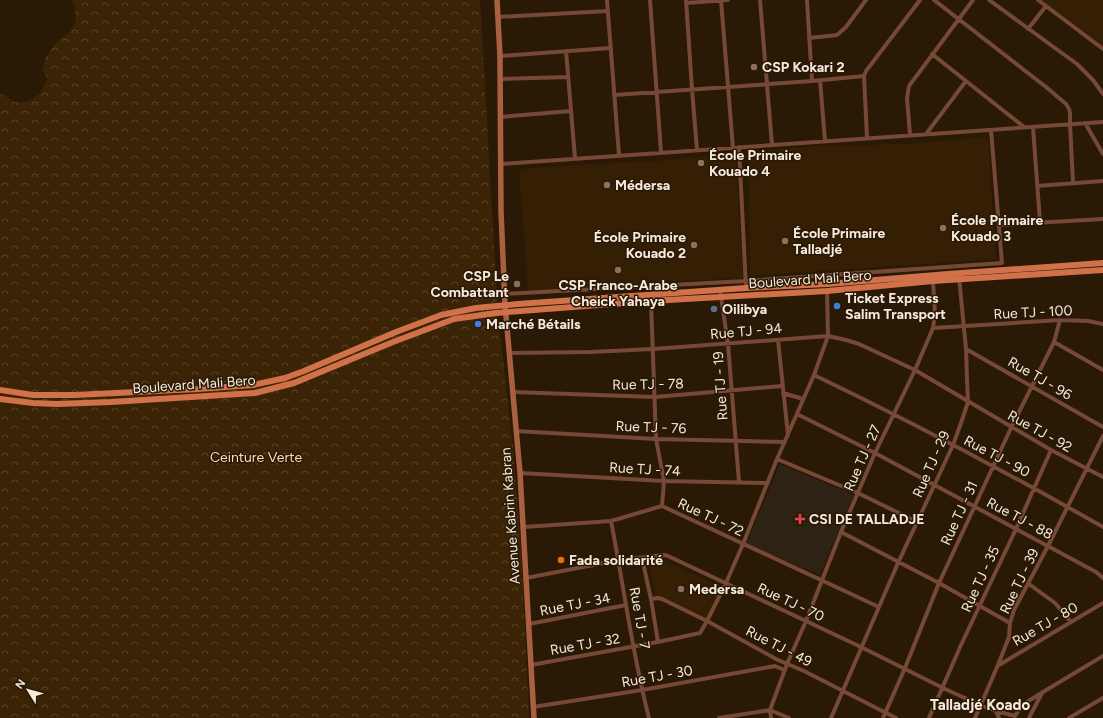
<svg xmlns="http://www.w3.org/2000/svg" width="1103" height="718" font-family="Figtree,sans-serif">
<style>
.commercial{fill:#2e2214}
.built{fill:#351f04}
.forest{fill:url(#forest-crowns)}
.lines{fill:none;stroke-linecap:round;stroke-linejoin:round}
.street{stroke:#764936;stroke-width:4}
.secondary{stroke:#a96041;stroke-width:5.5}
.primary{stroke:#d07149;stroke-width:6}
.education-dot{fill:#8d6e63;stroke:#2a1905;stroke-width:1.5}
.shop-dot{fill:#3f7fe0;stroke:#2a1905;stroke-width:1.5}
.service-dot{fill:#5c6f8a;stroke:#2a1905;stroke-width:1.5}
.health-dot{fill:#e0444e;stroke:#2a1905;stroke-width:1.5}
.food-dot{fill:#e8710a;stroke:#2a1905;stroke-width:1.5}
.labels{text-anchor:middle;stroke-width:3;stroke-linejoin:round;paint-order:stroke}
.poi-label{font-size:14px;font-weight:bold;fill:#f6eade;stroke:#2a1905;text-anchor:start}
.street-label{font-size:14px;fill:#f6eade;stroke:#2a1905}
.park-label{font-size:14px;fill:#f8dcbf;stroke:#2a1905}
.neighbourhood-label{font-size:15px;font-weight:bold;fill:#f6eade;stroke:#2a1905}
</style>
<defs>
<pattern id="forest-crowns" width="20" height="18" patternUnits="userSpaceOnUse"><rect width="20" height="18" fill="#3b2406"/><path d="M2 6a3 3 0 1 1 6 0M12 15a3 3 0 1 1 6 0" fill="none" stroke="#58442a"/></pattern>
</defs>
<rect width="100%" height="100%" fill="#2a1905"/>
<path class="commercial" d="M780 464 854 495 820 575 746 544Z"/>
<path class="built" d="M1042 0H1103V47L1091 37Z
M988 137 996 259 750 276 748 152 817 146 904 144Z
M735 154 743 278 645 283 528 291 519 169 590 164 645 162Z
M665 561 722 588 706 622 656 598 649 562Z"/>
<path class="forest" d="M71 0H480L498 315 513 447 521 548 529 718H0V93L15 102H28L41 92 48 78 42 71 46 57 58 40 68 34 76 21 75 5Z"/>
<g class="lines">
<path class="street" d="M607 0 619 155
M650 0 661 152
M686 0 692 89 697 150
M721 0 733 148
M760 0 772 145
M807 0 812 81
M934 0 1046 87 1066 104 1069 109 1070 113V124L1073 183
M989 0 1077 64 1093 80 1103 94
M1038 0 1103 49
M686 3 728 0
M498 17 608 11
M1028 29 1046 6
M809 38 837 35 846 27 866 0
M566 51 575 158
M932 54 1024 127
M500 56 610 48
M500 79 568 77
M820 80 825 141
M614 95 812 81 864 76
M500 117 571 111
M1085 123 1103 154
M1033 127 1040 222
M926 134 966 81
M910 135 907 98 909 86 973 0
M867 138 864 76 866 71 920 0
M739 147 746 288
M501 164 1103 122
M1037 186 1103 181
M999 225 1103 219
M720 290 728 344 739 482
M505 294 746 281 1002 263 991 130
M651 301 656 439 664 481 662 506
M933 328 1060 320 1088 321 1103 324
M778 340 788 435
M1054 342 1103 370
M966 349 1103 427
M510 353 590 352 653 349 828 336 846 340 859 344 915 370 1051 450 1103 477
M814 375C912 422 1008 473 1103 527
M513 392 655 397 782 386
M783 393 803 399
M797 414 875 453 1096 572 1103 578
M516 431 656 439 785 442
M777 459 858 493 917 522
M520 473 664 481 768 483
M611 521C624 587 632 653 649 718
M524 527 611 521 662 506 879 607
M841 532 939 583 1010 623
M642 558 651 599 658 642
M526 578 619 560 664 555 668 556 861 647 943 688 980 705 996 711 1015 716 1022 705 1043 692 1103 656
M1029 584 1055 603 1071 622
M651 599 658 598 662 599 707 621 778 660 804 671 896 718
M529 624 626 605
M531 665 658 642 700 633 707 621 726 583 743 544 777 459 814 375 828 336 827 291
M999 665 1103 603
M533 707 642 690 775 666 784 670
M770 710 789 718
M996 711 999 718
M719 718 770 710
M771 718 770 710 787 664 806 621 841 532 875 453 915 370 933 328 935 313 933 281
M831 718 898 563 953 445 961 423 968 402 967 379 966 349 959 277
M883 718 905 668 939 583 1011 428 1054 342 1060 320
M929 718 961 645 1016 529 1051 450
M975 718 998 665 1009 637 1010 623 1014 610 1048 546 1103 436
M1029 718 1042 693
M1069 718 1103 698"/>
<path class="secondary" d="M497 0 500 56 501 211 505 305 520 473 534 718"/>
<path class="primary" d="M0 390 33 395H75L198 389 253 385 285 378 304 371 396 332 441 315 476 308 518 304 746 288 827 284 948 274 1103 263
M0 399 33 403 57 404 111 402 255 393 294 383 393 342 454 319 496 313 651 301 827 291 933 281 1103 270"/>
</g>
<g class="education-dot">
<circle cx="754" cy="67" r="4"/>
<circle cx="701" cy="163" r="4"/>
<circle cx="607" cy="185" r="4"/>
<circle cx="943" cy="228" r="4"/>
<circle cx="785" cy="241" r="4"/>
<circle cx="694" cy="245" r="4"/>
<circle cx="618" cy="270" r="4"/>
<circle cx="517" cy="284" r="4"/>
<circle cx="681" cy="589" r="4"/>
</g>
<g class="shop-dot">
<circle cx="837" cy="306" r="4"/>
<circle cx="478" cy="324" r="4"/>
</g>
<circle class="service-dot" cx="714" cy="309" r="4"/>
<path class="health-dot" d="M798 513h4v4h4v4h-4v4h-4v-4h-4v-4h4z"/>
<circle class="food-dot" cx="561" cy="560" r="4"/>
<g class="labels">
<g class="poi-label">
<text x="762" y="72">CSP Kokari 2</text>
<text x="709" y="160">École Primaire<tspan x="709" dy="16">Kouado 4</tspan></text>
<text x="615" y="190">Médersa</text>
<text x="951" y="225">École Primaire<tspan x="951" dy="16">Kouado 3</tspan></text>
<text x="793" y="238">École Primaire<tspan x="793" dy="16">Talladjé</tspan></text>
<text x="686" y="242" text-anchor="end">École Primaire<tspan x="686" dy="16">Kouado 2</tspan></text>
<text x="509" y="281" text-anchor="end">CSP Le<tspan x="509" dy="16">Combattant</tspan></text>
<text x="618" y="290" text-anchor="middle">CSP Franco-Arabe<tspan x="618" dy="16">Cheick Yahaya</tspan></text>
<text x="845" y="303">Ticket Express<tspan x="845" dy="16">Salim Transport</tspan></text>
<text x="722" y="314">Oilibya</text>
<text x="486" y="329">Marché Bétails</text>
<text x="809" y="524">CSI DE TALLADJE</text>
<text x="569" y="565">Fada solidarité</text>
<text x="689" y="594">Medersa</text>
</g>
<g class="street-label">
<text transform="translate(810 279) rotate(-4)" y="5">Boulevard Mali Bero</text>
<text transform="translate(1033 312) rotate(-3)" y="5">Rue TJ - 100</text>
<text transform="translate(746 331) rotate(-5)" y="5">Rue TJ - 94</text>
<text transform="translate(1040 378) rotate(30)" y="5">Rue TJ - 96</text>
<text transform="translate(194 384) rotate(-4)" y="5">Boulevard Mali Bero</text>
<text transform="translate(648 384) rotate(-1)" y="5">Rue TJ - 78</text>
<text transform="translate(720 386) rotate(-94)" y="5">Rue TJ - 19</text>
<text transform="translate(651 427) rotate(2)" y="5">Rue TJ - 76</text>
<text transform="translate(1040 431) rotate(29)" y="5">Rue TJ - 92</text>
<text transform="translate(997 456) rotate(28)" y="5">Rue TJ - 90</text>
<text transform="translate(862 458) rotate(-66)" y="5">Rue TJ - 27</text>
<text transform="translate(931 464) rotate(-66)" y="5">Rue TJ - 29</text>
<text transform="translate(645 469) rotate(3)" y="5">Rue TJ - 74</text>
<text transform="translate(959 513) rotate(-65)" y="5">Rue TJ - 31</text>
<text transform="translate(510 516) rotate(-94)" y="5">Avenue Kabrin Kabran</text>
<text transform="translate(711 517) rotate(25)" y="5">Rue TJ - 72</text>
<text transform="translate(1020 518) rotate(28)" y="5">Rue TJ - 88</text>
<text transform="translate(980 579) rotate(-65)" y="5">Rue TJ - 35</text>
<text transform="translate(1019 581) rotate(-64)" y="5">Rue TJ - 39</text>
<text transform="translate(791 602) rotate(25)" y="5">Rue TJ - 70</text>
<text transform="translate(575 604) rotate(-11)" y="5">Rue TJ - 34</text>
<text transform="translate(640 618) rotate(80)" y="5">Rue TJ - 7</text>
<text transform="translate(1045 624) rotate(-30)" y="5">Rue TJ - 80</text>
<text transform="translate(585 644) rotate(-10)" y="5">Rue TJ - 32</text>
<text transform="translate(779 646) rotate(27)" y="5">Rue TJ - 49</text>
<text transform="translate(657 676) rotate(-10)" y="5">Rue TJ - 30</text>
</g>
<g class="park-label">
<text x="256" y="462">Ceinture Verte</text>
</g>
<g class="neighbourhood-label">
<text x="980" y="710">Talladjé Koado</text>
</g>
</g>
<g transform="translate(28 690) rotate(307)" stroke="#2a1905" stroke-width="3" paint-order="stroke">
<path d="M0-3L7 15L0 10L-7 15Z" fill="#f6eade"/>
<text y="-6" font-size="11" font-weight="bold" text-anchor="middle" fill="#f6eade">N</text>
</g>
</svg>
